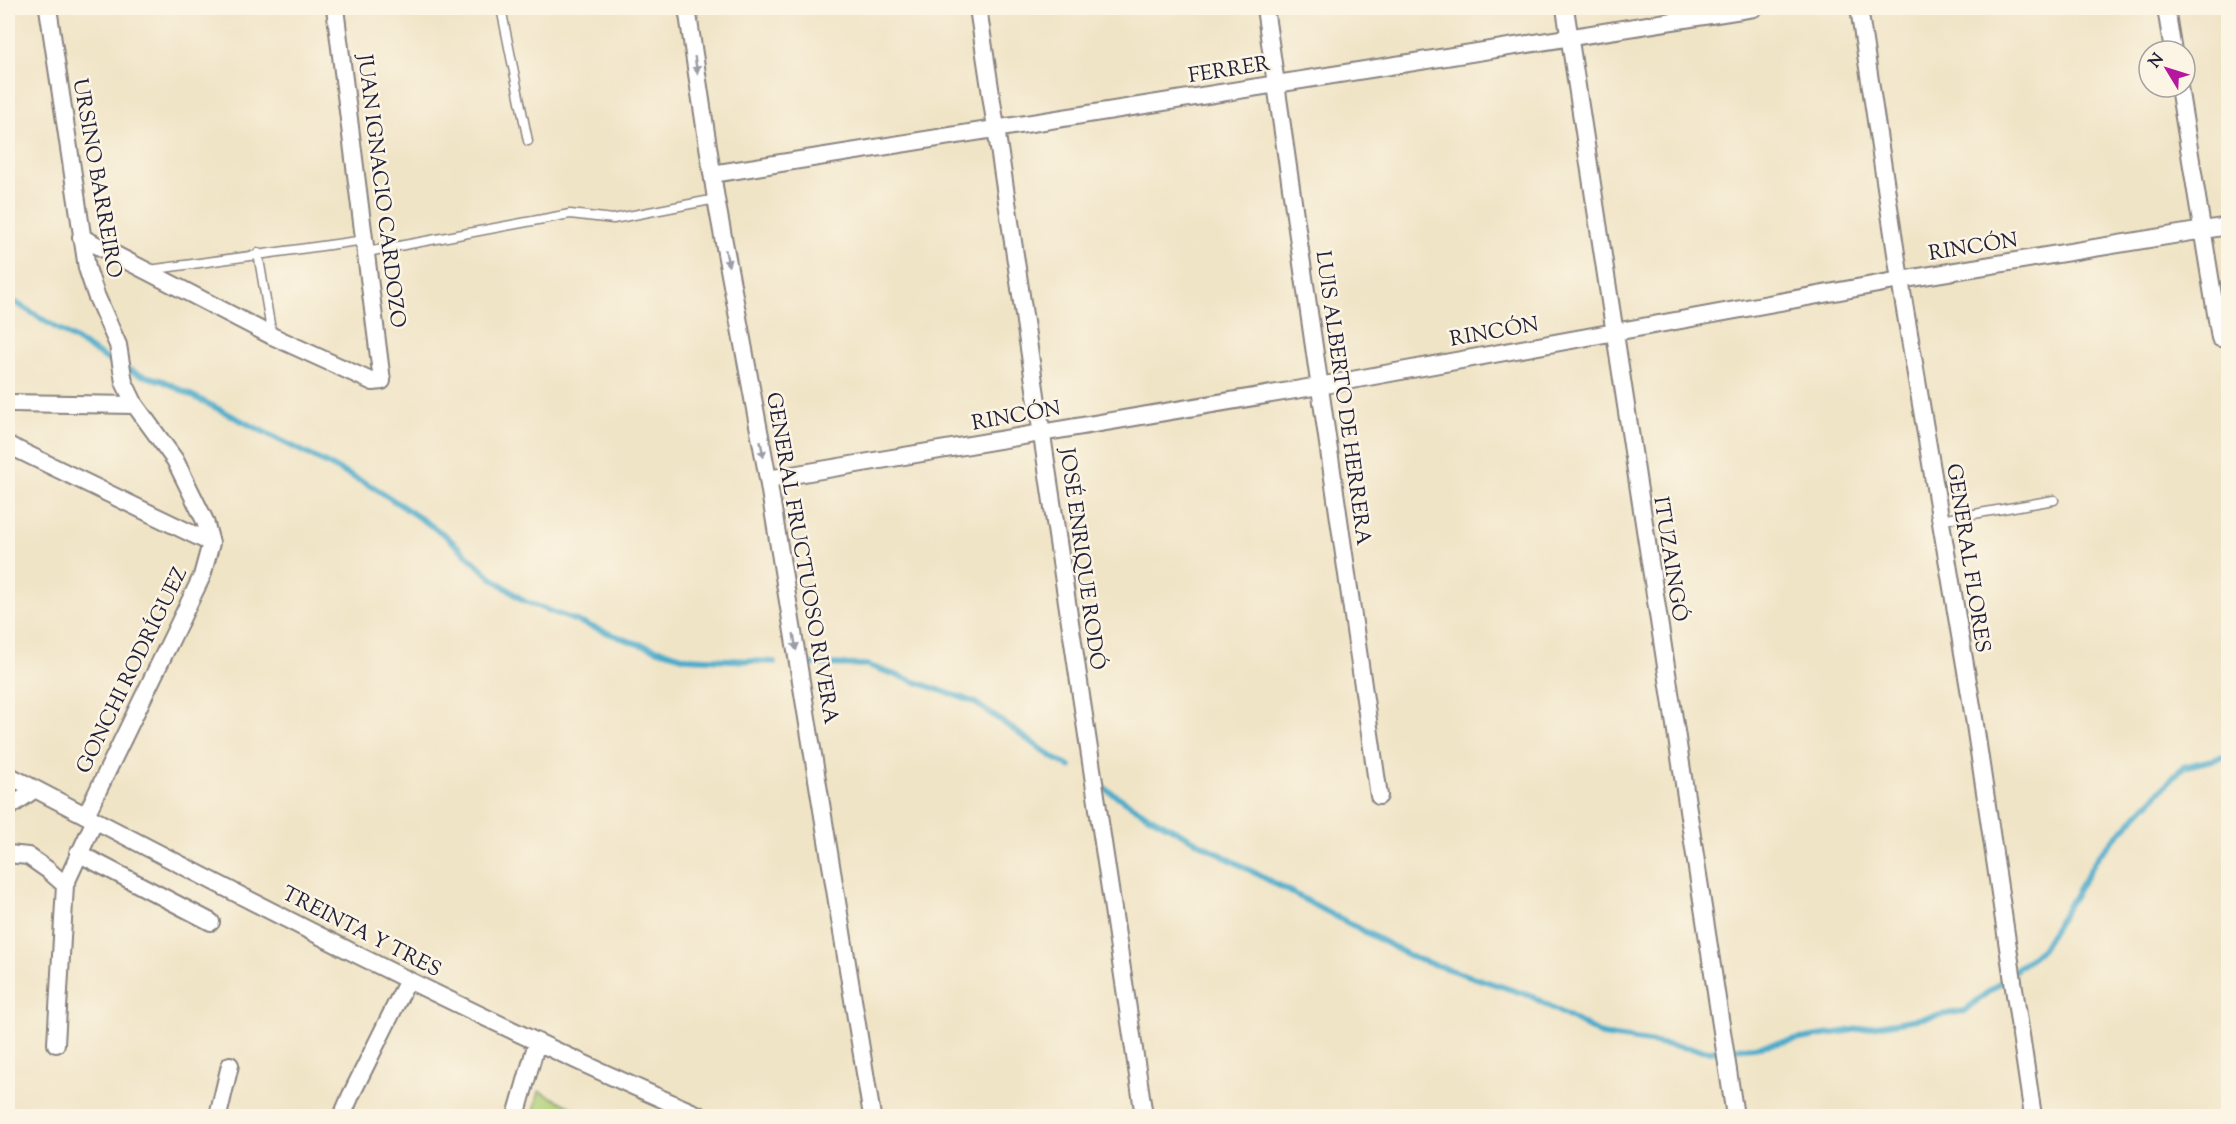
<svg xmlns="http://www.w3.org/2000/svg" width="2236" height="1124" font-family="'Sorts Mill Goudy',serif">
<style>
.green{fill:#afce76;stroke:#687858;stroke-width:1.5}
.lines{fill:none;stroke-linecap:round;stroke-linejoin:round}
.stream{stroke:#4cabcb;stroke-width:6}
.service-casing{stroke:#898380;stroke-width:11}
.minor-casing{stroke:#898380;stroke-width:20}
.service{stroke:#fff;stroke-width:8}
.minor{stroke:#fff;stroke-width:16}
.oneway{fill:#9c9ca7}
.labels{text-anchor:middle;stroke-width:5;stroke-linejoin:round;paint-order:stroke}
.street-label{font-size:21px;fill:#22223b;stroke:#fcf5e5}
</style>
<rect width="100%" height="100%" fill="#fcf5e5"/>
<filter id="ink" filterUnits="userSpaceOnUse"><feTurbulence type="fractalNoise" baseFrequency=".0167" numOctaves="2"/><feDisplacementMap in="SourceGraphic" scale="12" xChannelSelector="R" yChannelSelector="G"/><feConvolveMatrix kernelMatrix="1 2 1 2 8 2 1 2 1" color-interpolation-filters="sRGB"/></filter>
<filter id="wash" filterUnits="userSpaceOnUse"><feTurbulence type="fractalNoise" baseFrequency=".008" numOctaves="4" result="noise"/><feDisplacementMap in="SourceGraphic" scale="24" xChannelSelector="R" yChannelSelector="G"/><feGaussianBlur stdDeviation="1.35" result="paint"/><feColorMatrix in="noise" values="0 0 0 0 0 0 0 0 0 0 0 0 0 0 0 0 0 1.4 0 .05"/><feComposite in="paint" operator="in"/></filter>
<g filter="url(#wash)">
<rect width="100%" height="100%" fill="#f0e4c6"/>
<path class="green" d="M539 1091 590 1116H533Z"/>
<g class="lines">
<path class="stream" d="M8 298 110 361 138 374 163 381 375 488 445 535 491 577 524 601 632 642 686 658 774 662
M809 664 867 665 974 702 1054 758 1070 767
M1101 786 1147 815 1414 958 1531 996 1602 1035 1709 1051 1754 1047 1964 1011 2042 949 2099 855 2183 767 2228 756"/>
</g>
</g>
<g filter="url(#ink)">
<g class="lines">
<defs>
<path id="service" d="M501 8 528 141
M367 252 570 214 613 219 716 199
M258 253 272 336
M149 270 365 240
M1940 520 2054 500"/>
<path id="minor" d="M48 8 87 268 96 295 118 345 124 382 135 405 175 460 205 521 211 543 202 576 86 815
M687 8 716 199 768 479 872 1116
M978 8 1144 1116
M1265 8 1379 796
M1565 8 1735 1116
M1859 8 1900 280 1974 718 2033 1116
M2166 8 2173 51
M2179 87 2220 338
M712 174 1754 8
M81 237 272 336 373 382 382 381 335 8
M8 403 135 405
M8 445 211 543
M768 479 1319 386 1900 280 2228 226
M8 775C236 894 465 1014 701 1116
M8 808 35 789
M78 853 211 922
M8 854 28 856 48 870 65 885
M56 1044 65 885 95 820
M218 1116 230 1065
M342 1116 351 1095 408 980
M516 1116 537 1042"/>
</defs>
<use href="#service" class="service-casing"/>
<use href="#minor" class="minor-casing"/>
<use href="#service" class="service"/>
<use href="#minor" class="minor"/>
</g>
<defs><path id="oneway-solid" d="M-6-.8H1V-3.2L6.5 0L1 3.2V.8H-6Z" transform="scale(1.5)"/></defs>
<g class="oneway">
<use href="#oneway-solid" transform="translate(696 65) rotate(81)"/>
<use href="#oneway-solid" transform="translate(727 258) rotate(79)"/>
<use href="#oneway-solid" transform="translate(762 449) rotate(79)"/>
<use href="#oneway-solid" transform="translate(795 642) rotate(81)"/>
</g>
</g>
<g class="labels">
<g class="street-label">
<text transform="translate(1229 69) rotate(-9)" y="7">FERRER</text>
<text transform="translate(98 178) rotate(80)" y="7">URSINO BARREIRO</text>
<text transform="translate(382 191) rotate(83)" y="7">JUAN IGNACIO CARDOZO</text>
<text transform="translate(1973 246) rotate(-9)" y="7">RINCÓN</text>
<text transform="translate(1494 331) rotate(-10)" y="7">RINCÓN</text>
<text transform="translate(1344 398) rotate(82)" y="7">LUIS ALBERTO DE HERRERA</text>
<text transform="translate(1016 415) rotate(-10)" y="7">RINCÓN</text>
<text transform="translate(803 558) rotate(80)" y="7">GENERAL FRUCTUOSO RIVERA</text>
<text transform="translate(1969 558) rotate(81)" y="7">GENERAL FLORES</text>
<text transform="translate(1083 559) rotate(82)" y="7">JOSÉ ENRIQUE RODÓ</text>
<text transform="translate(1671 559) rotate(81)" y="7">ITUZAINGÓ</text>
<text transform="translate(131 670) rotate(-64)" y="7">GONCHI RODRÍGUEZ</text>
<text transform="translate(362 931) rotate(27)" y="7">TREINTA Y TRES</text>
</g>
</g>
<rect width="2236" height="1124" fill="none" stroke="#fcf5e5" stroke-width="30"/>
<g transform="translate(2167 69) rotate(308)"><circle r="28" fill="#fcf5e5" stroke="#a5a1a1" stroke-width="1.5"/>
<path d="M0-4.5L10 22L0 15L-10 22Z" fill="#b5179e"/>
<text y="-9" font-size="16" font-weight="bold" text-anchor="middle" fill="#22223b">N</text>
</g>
</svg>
